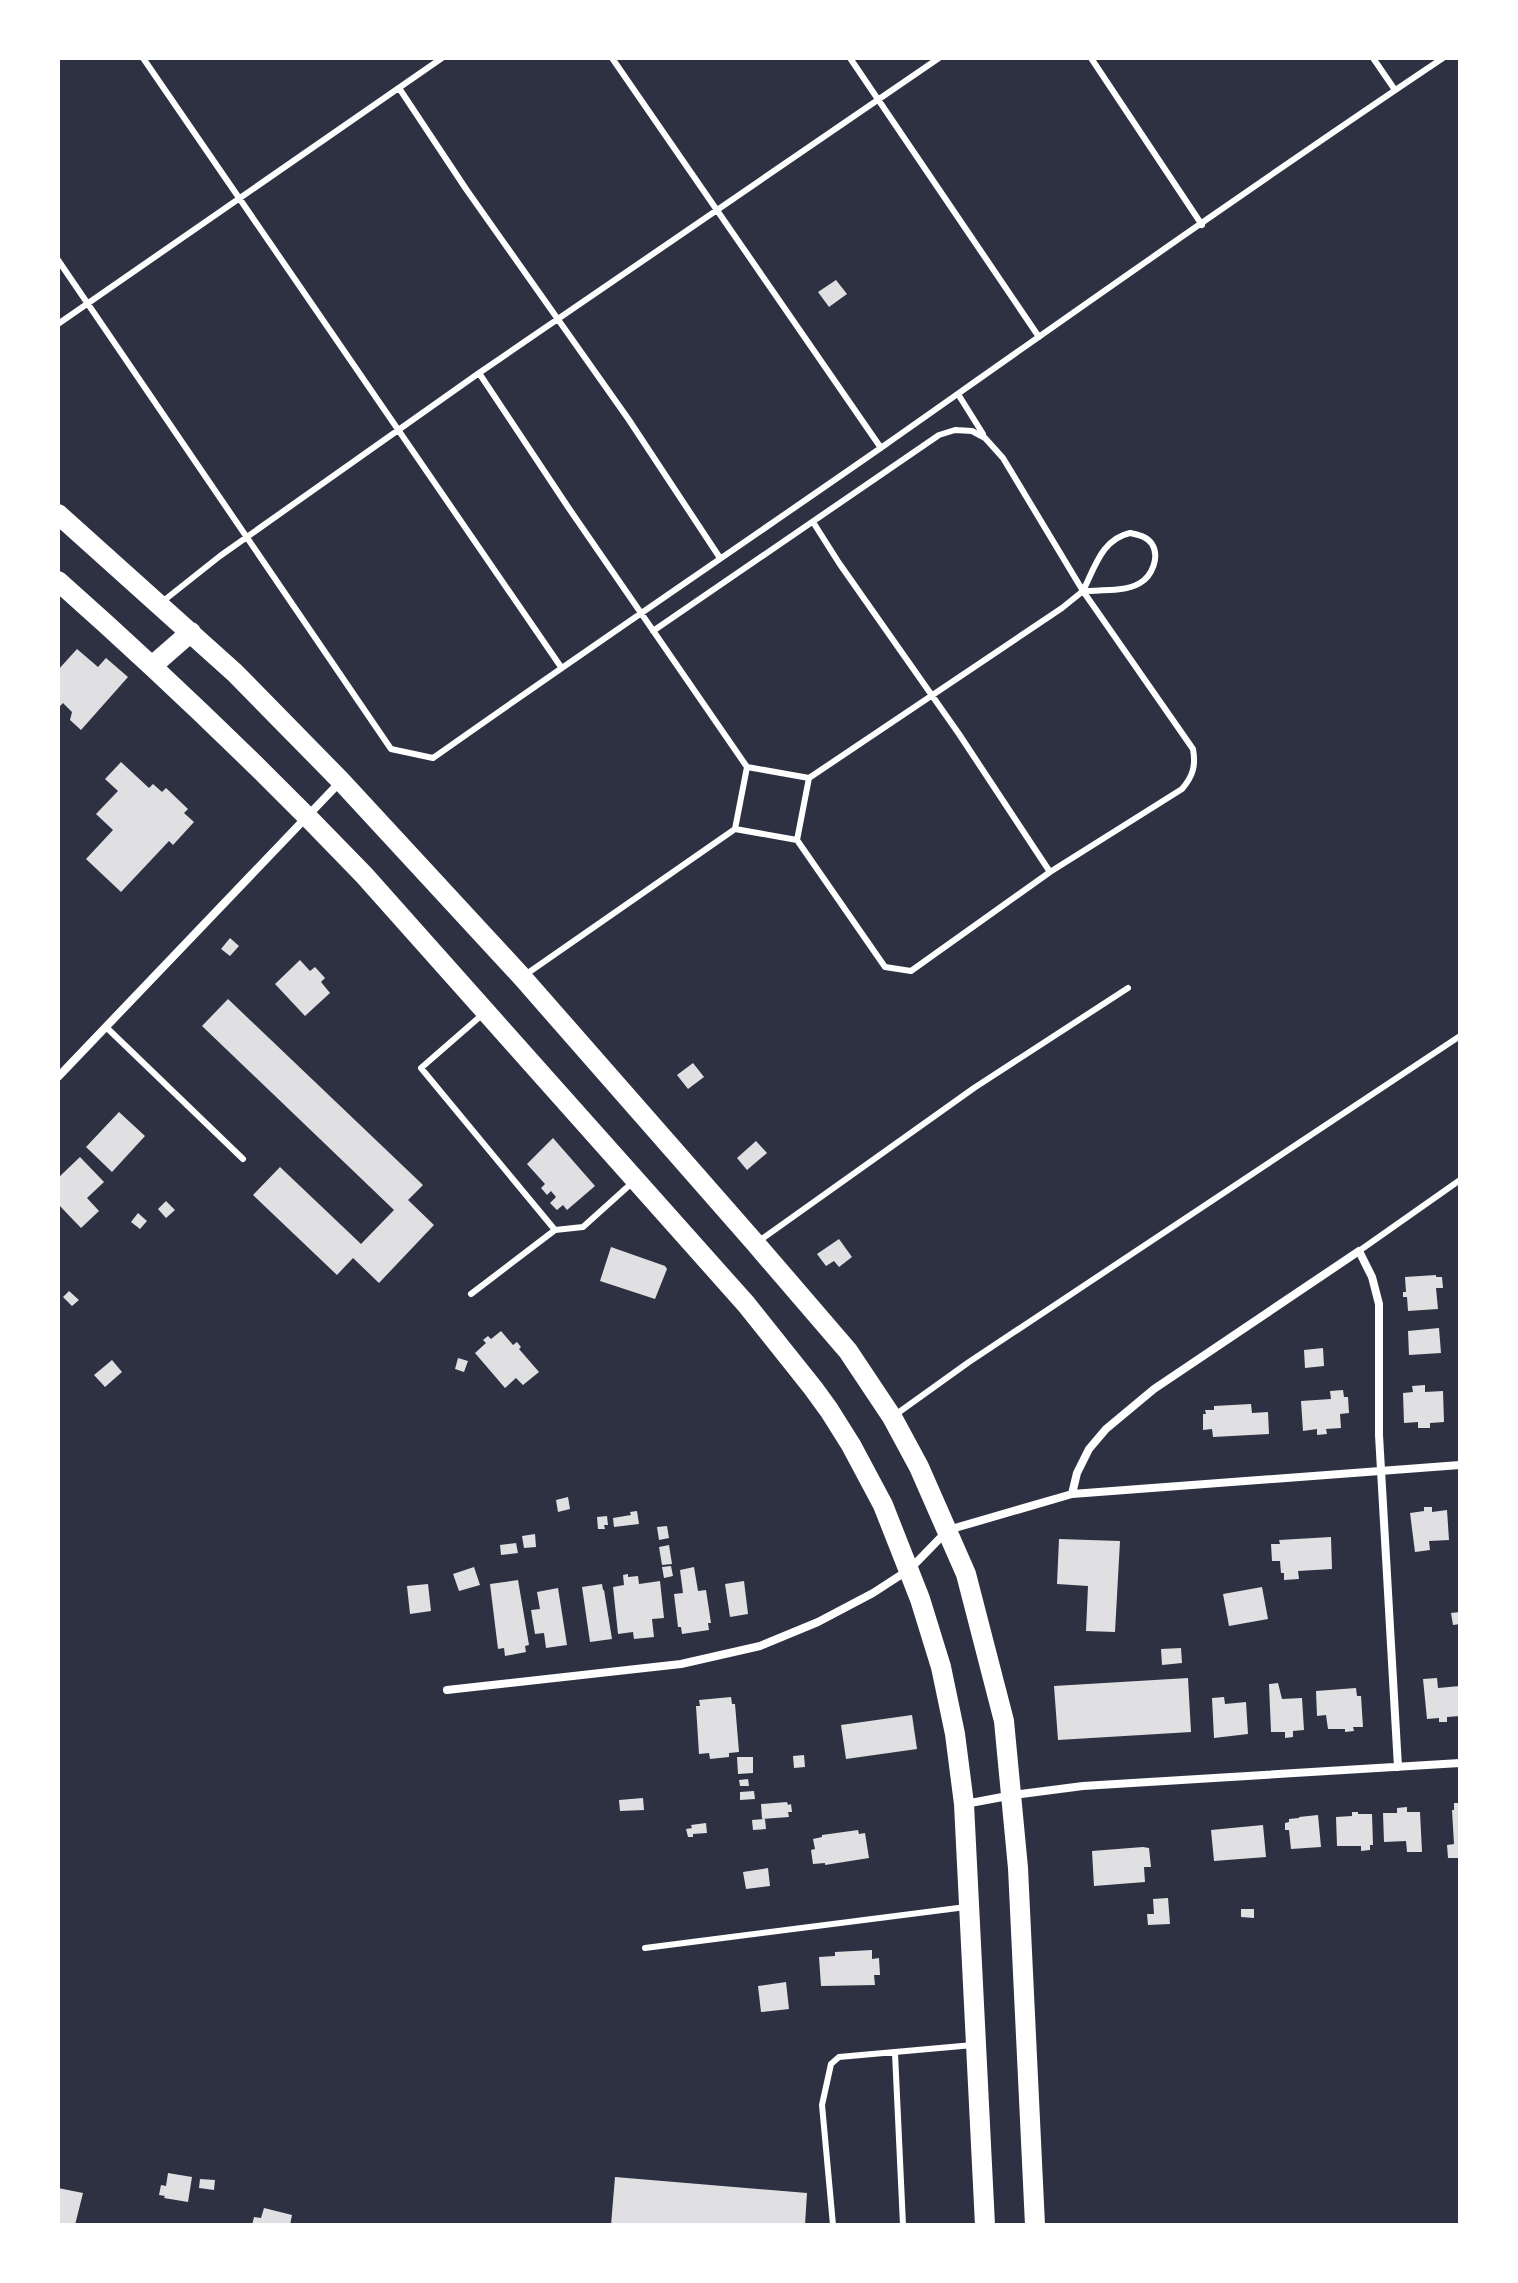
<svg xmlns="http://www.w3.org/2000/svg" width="1518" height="2283" font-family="'Work Sans',sans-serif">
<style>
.building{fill:#e0e0e3}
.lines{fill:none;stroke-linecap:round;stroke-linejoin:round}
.service{stroke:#fff;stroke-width:6}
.minor{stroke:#fff;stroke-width:8}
.primary{stroke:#fff;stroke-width:20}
</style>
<rect width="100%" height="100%" fill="#2d3142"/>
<path class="building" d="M836 280 847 294 829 307 818 292Z
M77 649 98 667 106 658 128 677 81 730 70 720 72 712 63 703 58 708V670Z
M121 762 149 788 153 784 162 792 166 788 188 809 184 813 194 822 173 845 169 841 121 892 86 859 113 830 96 814 118 791 105 779Z
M230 938 239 946 230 956 221 949Z
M300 960 310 971 315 967 325 978 321 982 330 993 305 1016 275 984Z
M228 999 423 1185 408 1200 434 1225 379 1283 353 1258 337 1275 253 1195 280 1167 361 1244 394 1210 202 1026Z
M693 1063 704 1077 688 1089 677 1075Z
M119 1112 145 1136 112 1172 86 1147Z
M553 1138 595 1186 567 1210 563 1205 557 1210 550 1203 556 1197 551 1191 547 1195 541 1188 545 1184 527 1164Z
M756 1141 767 1153 747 1170 737 1158Z
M80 1157 104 1182 87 1198 99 1211 81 1228 58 1204V1178Z
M166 1201 175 1210 166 1218 158 1209Z
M138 1213 147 1221 140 1229 131 1222Z
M839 1239 852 1257 839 1267 834 1261 826 1266 817 1254Z
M611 1247 665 1266 667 1269 655 1299 600 1281Z
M1436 1275V1277H1442L1443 1288H1436L1438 1309 1408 1311 1407 1297H1403V1292H1406L1405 1277Z
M69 1291 79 1300 72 1306 63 1297Z
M1439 1328 1441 1353 1409 1355 1408 1331Z
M501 1331 513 1345 517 1342 521 1347 519 1349 539 1372 523 1385 516 1378 505 1388 475 1353 486 1343 483 1340 488 1336 491 1339Z
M1323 1348 1324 1366 1305 1368 1304 1350Z
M458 1358 468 1361 464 1372 455 1369Z
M112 1360 122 1372 105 1387 94 1375Z
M1425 1385V1392L1443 1391 1444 1422 1430 1423V1428H1418V1422L1404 1423 1403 1393 1413 1392 1412 1386Z
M1343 1390 1344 1397H1348L1349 1413 1340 1414 1341 1428 1326 1429 1327 1434 1317 1435V1429L1303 1431 1301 1401 1331 1399 1330 1391Z
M1251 1404 1252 1413 1268 1412 1269 1434 1213 1437 1212 1429 1203 1430V1414H1206L1205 1410H1214V1406Z
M568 1497 570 1509 558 1512 556 1500Z
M1424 1507H1432V1512L1447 1510 1449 1540 1429 1541 1430 1550 1415 1552 1410 1513 1424 1511Z
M637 1511 639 1524 614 1527 613 1518 631 1515 630 1512Z
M607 1516 608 1525H604L605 1529H598L597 1517Z
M667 1526 669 1538 659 1540 657 1527Z
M535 1534 536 1547 524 1548 522 1536Z
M1331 1537 1332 1569 1298 1571 1299 1579 1284 1580V1573H1281L1280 1561H1272L1271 1544H1280L1279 1540Z
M1059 1539 1120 1541 1115 1632 1086 1631 1088 1586 1057 1584Z
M516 1543 518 1553 501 1555 500 1545Z
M669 1545 672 1564 662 1565 659 1547Z
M671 1566 673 1576 664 1578 662 1567Z
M474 1567 480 1585 459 1591 453 1574Z
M694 1567 698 1591 706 1590 711 1623H708L709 1630 682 1634 681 1627H678L674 1594 683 1593 680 1570Z
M628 1574V1577L638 1576 639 1584 660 1581 664 1618 652 1619 654 1637 634 1639 633 1632 618 1634 613 1587 624 1585 623 1575Z
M518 1580 529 1645 525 1646 526 1652 505 1656 504 1648 498 1649 490 1584Z
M744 1581 748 1614 730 1617 725 1584Z
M428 1584 431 1611 410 1614 407 1586Z
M602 1584 603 1590H604L612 1639 590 1642 582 1587Z
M1262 1587 1268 1619 1229 1626 1223 1594Z
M558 1588 567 1645 546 1648 544 1633 535 1634 531 1610 540 1609 537 1592Z
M1460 1612V1624L1453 1625 1451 1613Z
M1181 1648 1182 1663 1162 1665 1161 1649Z
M1188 1678 1191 1732 1058 1740 1054 1686Z
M1437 1678 1438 1688 1460 1686V1716L1447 1717V1722H1439V1718L1427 1719 1423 1679Z
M1278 1683 1282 1699 1302 1698 1304 1730 1293 1731V1737L1285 1738V1732H1271L1269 1684Z
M1356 1688 1357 1696H1361L1363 1727H1353L1354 1731 1345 1732V1729H1328L1326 1715 1317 1716 1316 1691Z
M731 1697 732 1704H735L739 1752 729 1753V1757L710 1759 709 1753 699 1754 696 1706H700L699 1700Z
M1224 1697 1225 1704 1246 1702 1248 1734 1214 1738 1212 1698Z
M912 1715 917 1749 846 1759 841 1725Z
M804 1755 805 1767 794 1768 793 1756Z
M737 1757H753V1773L738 1774Z
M748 1779 749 1786H740L739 1780Z
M754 1791 755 1799 740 1800V1792Z
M643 1798 644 1810 620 1811 619 1800Z
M787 1802 788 1805 791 1804 792 1812H788L789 1817 762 1819 761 1804Z
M1454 1803H1460V1858H1448L1447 1845 1454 1844 1452 1810H1454Z
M1407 1807V1812H1420L1422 1852H1407L1406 1841 1384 1842 1383 1813H1397V1808Z
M1352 1812H1358V1814H1372L1373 1845H1370V1850L1361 1851V1846H1337L1336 1817 1352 1816Z
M1318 1815 1321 1847 1291 1849 1289 1830H1285V1823L1289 1822V1819L1299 1818V1817Z
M765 1819 766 1829 753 1830 752 1820Z
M706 1823 707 1833 693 1834V1837H688L686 1829 692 1828 691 1825Z
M1263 1825 1266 1857 1214 1861 1211 1830Z
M858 1830 859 1834 865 1833 869 1858 825 1865V1863L813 1864 811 1850 815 1849 813 1839 822 1837V1835Z
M1143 1847 1149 1848 1151 1867H1144L1145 1882 1094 1886 1092 1851Z
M768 1868 770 1886 746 1889 743 1872Z
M1168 1898 1170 1924 1148 1925 1147 1914H1154L1153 1899Z
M1241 1909H1254V1918L1241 1917Z
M872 1950V1959L879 1958 880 1975H874L875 1985 821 1986 819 1957 835 1956V1952Z
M786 1982 789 2009 761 2012 758 1986Z
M168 2173 192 2177 188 2202 164 2198 165 2196 159 2195 161 2185 166 2186Z
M615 2177 807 2193 805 2225H611Z
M200 2179 215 2180 214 2190 199 2188Z
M58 2188 83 2193 75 2225H58Z
M264 2208 292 2215 290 2225H252L254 2217 261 2218Z"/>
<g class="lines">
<path class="service" d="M143 58 561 667
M612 58 881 448
M850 58 1039 337
M1091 58 1202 225
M1373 58 1395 90
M399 88 466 189 629 420 720 558
M58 260 391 749 433 758C583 652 734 550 885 445 1070 315 1255 184 1443 58
M58 324 442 58
M479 373 568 507 747 767 809 778 797 840 735 829 747 767
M958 394 983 434
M813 522 839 563 959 734 1050 872
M1130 533C1138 535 1147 536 1152 544 1160 557 1152 576 1140 583 1125 592 1101 590 1083 591 1095 567 1102 539 1130 533Z
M162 602 220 556 479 373 939 58
M653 631 939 435 955 430 972 431 985 438 1003 458 1083 591 1193 749C1196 766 1193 776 1182 789L1050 872 911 971 885 967 797 840
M809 778 1062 608 1083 591
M525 975 735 829
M483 1014 421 1068 555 1230
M106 1027 243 1159
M759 1241 974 1088 1128 988
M1359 1251 1460 1180
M471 1294 555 1230 583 1227 633 1182
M895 1415 969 1362 1460 1036
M645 1948 966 1907
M895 2053 903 2225
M833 2225 822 2105 831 2064 839 2057 973 2045"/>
<path class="minor" d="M58 1077 341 781
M1072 1494 1077 1473 1089 1449 1106 1429 1154 1389 1359 1251 1372 1277 1379 1304V1435L1398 1767
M447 1690 681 1664 760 1646 818 1622 873 1593 910 1569 948 1530 1072 1494 1460 1465
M965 1804 1013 1795 1083 1786 1460 1763"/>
<path class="primary" d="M58 514 235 673 341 781 522 977 756 1244 848 1351 892 1417 919 1467 966 1574 1004 1721 1018 1868 1035 2225
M58 581C164 675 266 773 364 875L746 1304 813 1388 829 1410 851 1445 883 1505 920 1599 941 1667 955 1734 964 1804 985 2225
M152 666 191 632"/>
</g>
<rect width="1518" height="2283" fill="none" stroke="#ffffff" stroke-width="120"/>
</svg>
